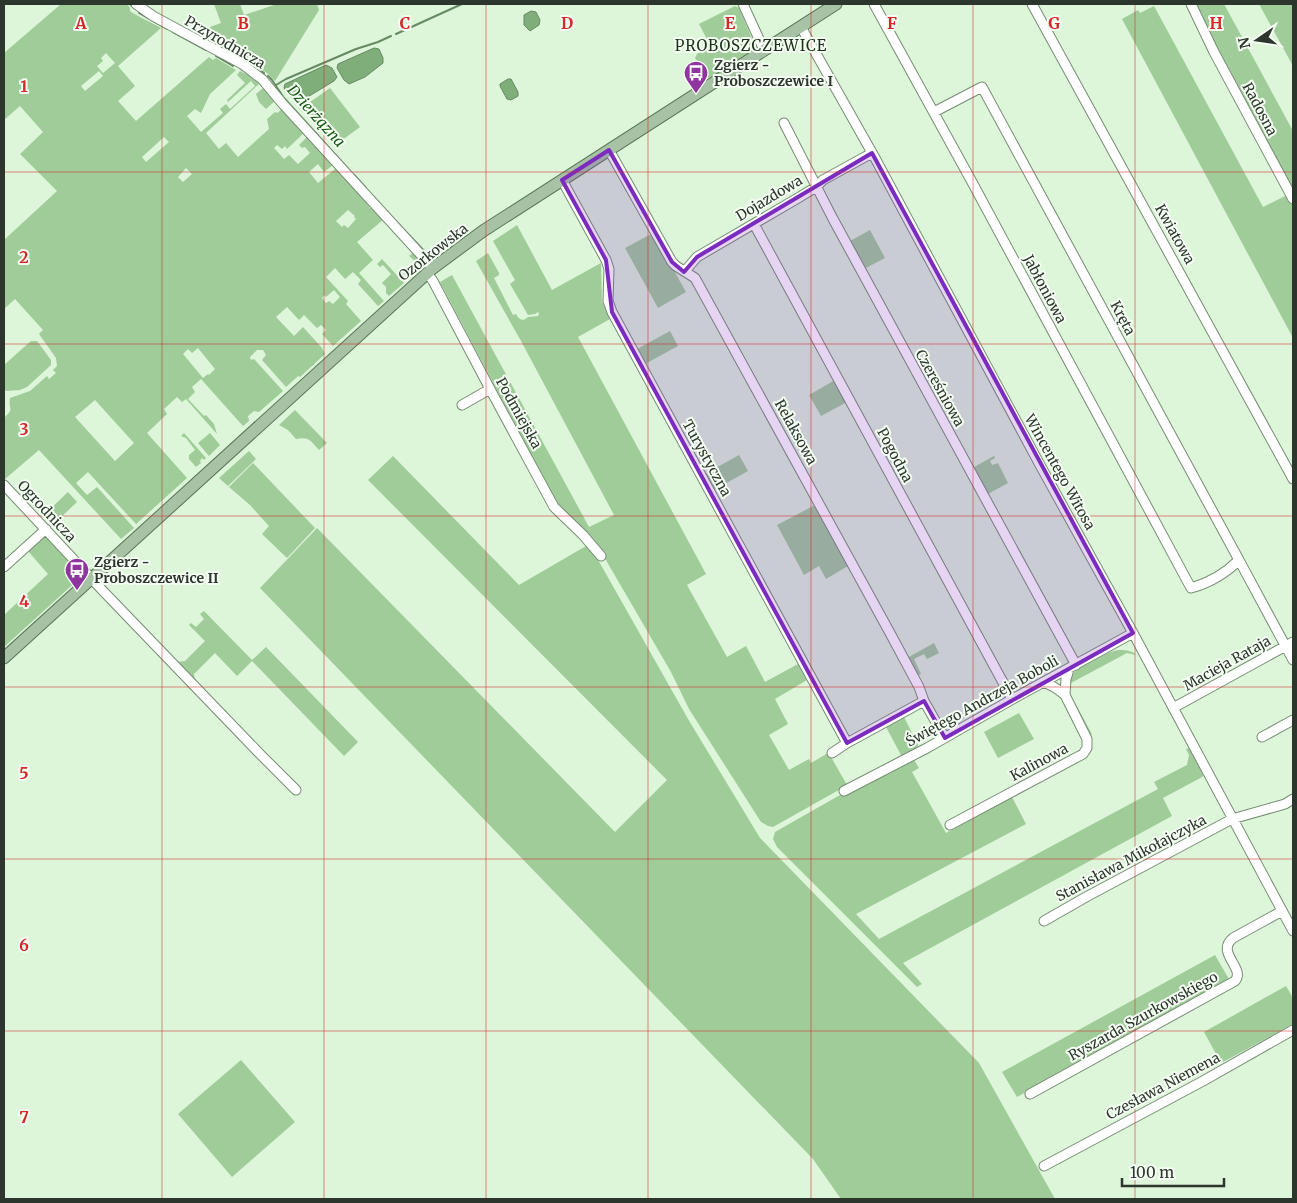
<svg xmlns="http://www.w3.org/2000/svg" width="1297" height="1203" font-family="Merriweather,serif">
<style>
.green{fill:#9fcc99;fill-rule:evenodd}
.water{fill:#7fae7a;stroke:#668a63}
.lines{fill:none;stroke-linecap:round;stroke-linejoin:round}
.stream{stroke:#668a63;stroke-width:2}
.minor-casing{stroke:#778d74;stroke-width:11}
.major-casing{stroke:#567752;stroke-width:13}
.minor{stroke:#fff;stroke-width:9}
.major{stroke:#a7c2a4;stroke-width:11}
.marked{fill:#7b2cbf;fill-opacity:0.2;stroke:#7b2cbf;stroke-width:4;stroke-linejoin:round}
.grid{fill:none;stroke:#d62828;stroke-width:1;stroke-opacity:0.55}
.labels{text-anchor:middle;stroke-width:4;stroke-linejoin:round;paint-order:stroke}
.street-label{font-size:14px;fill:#2d362c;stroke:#f4fef2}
.poi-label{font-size:14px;font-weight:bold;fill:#2d362c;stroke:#f4fef2;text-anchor:start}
.neighbourhood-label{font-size:15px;letter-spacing:1px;fill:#1d301b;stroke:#f4fef2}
.water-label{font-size:15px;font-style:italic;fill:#195a14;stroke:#f4fef2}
.grid-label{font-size:16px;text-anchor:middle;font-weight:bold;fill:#d62828;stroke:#f4fef2;stroke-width:4;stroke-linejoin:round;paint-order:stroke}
</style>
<rect width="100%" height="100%" fill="#ddf5d9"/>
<path class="green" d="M61 4H127L130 8V11C136 16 153 23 161 28L118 66 135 86 118 101 136 121 209 57 213 60 216 58 236 70 210 94 201 113 195 109 187 116 201 132 223 113 220 109 226 104 230 109 255 86 251 81 228 102 227 100 245 83 237 75 240 71 254 78 259 84 206 133 219 149 226 143 238 157 269 129 267 119 275 112 277 113 281 110H283L304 133 287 149 285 146 282 149 277 145 274 148 284 159 289 155 298 164 310 153 305 147 302 148 299 145 308 136 333 163V165L324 172 318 164 309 172 318 183 335 169H338L366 201 367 204 370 208H374L384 219 357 242 373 260 359 273 384 301 378 306 358 284 361 280 353 272 345 279 335 268 326 277 348 301 346 304 361 321 333 346 322 334 326 330 321 325 317 328 304 315 299 320 287 307 276 317 294 336 303 327 322 348 325 354 300 377 298 376 286 387 262 360 266 355 263 350H257L250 357 251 360 254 359 283 391 259 412 254 411 248 416 249 421 243 426 201 379 192 387 195 392 188 399 204 416 206 415 214 424 217 434 186 399 182 402 177 397 164 409 167 414 147 433 187 478 136 524 88 472 76 483 87 495 97 487 134 528 121 539 39 450 5 479 4 478V418C15 408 8 410 10 398L30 391 47 376 49 379 56 373 53 370 57 366 56 358 39 334 43 330 15 299 4 309V240L57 191 20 154 43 132 20 106 4 120V53ZM106 53 115 63 103 73 97 66 103 61 101 58ZM99 71 103 76 85 91 81 86ZM164 137 169 142 146 162 142 157ZM186 168 192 174 183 182 178 177ZM348 210 355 216 354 217 356 219 348 228 344 225 342 227 336 221ZM334 290 340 297 333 304 329 301 326 303 322 298 324 295 326 297ZM198 348 215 369 209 375 208 374 203 378 183 354 188 349 192 353ZM95 400 134 443 115 461 75 417Z
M214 4H240L244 15 277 4H317L319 10 275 81 267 73 256 66 191 34 221 23Z
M1196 4H1224L1293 131V193L1217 51Z
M1259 4H1293V66Z
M735 6 739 8 756 48 708 78 695 58 697 54 708 47 709 43 699 24Z
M1154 6 1263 207 1287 195 1293 207V338L1122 19 1138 10 1140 13Z
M263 88 275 101 266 109 259 102 256 94Z
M330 88 360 127 334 146 303 107Z
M517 225 552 290 601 263 602 302 610 319 578 337 706 574 687 585 727 657 746 646 765 682 798 664 807 680 775 699 788 724 769 735 789 770 809 759 811 763 828 753 831 757 847 785 901 755 886 727 904 717 918 745 917 750 837 791 773 827 768 826 761 822 689 709 671 672 603 555 557 504 440 282 452 275 589 527 614 515 521 341 476 261 488 253 499 273V275L494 278 513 315 516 314C519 320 523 322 528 317L538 316 539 314 538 312 535 314 528 315 510 284 515 280 493 241Z
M870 230 885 258 866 268 850 241Z
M653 233 686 292 658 308 625 248Z
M414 252 421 259 422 267 409 279 403 273 415 261 409 256Z
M382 259 404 283 389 296 386 293V287L382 283 391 274 383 265 380 267 377 264Z
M670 331 678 346 645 364 637 349Z
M31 341H37L51 360V365L27 387 20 390 6 391 4 388V365Z
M835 380 847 402 821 416 809 395Z
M295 410 327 443 319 450C311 441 309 436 296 439L288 430 279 425Z
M184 433 206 458 204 460 202 458 200 461 201 463 196 467 189 459V455L195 450 186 438 181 436Z
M210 433 220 445 209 456 198 443Z
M249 451 256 459 228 486 219 478Z
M739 455 748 471 714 490 705 474Z
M393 456 519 585 586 546 597 558 688 719 760 838 979 1063 1055 1199H841L813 1159 260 588 317 528 615 832 667 780 368 480Z
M994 456 995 458 990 461 992 465 998 463 1008 483 988 494 974 467Z
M253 463 315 528 287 558 262 534 269 526 250 505 229 487Z
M68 492 77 502 57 521 48 511Z
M815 505 848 566 826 579 819 566 804 575 777 525Z
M46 536 81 573V577L4 647V615L48 574 28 551Z
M204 611 252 660 266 647 358 742 344 756 252 661 237 676 215 653 194 674 195 682 175 662 185 661 205 641 189 625 191 623 196 627 204 619 200 614Z
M934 643 939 653 927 659 924 654 914 659 921 674 917 676 907 658Z
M1118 650C1124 650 1132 650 1136 655L1127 653 1071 683 1069 692 1092 734 1090 735C1084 725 1068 703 1067 692 1067 684 1071 676 1076 670L1110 652Z
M1019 713 1034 739 998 758 984 732Z
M1190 748 1204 776 1163 798 1172 816 903 963 922 984 917 987 777 847 773 839 775 832 840 795 913 758 919 768 912 772 946 833 1012 797 1026 824 856 914 879 939 1158 789 1154 782 1187 765 1189 755 1186 749Z
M1215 955 1230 981 1017 1097 1002 1072Z
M1286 986 1293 998V1024L1221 1063 1204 1032Z
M241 1060 295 1122 232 1177 178 1114Z"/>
<path class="water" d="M531 11 536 12 540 20 539 25 530 31 524 25V15Z
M374 48 379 49 383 58V63L365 77 349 84 344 80 337 68 338 64Z
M326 65 332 68 337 77 334 81 301 101H294L284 88 285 84Z
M508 79H511L518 92V96L511 100 507 99 500 86V84Z"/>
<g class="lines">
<path class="stream" d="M130 4 132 6
M139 13 167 29
M173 32 206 50
M396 34 462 4
M216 56 233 66
M257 68 264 73
M268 76 272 80 284 98 350 171
M276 85 286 79 356 49 378 42 391 36
M354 175 366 188
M386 211 431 258"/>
<defs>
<path id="minor" d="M136 4 153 16 242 64 262 79 282 103 433 268
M743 4 764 50
M874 4 972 182 1191 588C1209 583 1226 573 1239 560L982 87 934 112
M1032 4 1293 479
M1191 4 1214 52 1293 199
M801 27 875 158 1040 465 1133 633 1293 931
M784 123 832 217 1076 665
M609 150 672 262 676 266 695 278 890 633 919 687 924 701 945 738
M562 180 606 260 609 269 608 301 612 312 847 743
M754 224 1012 699
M685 271 697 257 798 198 816 187 823 180 872 153
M427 273 433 281 490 389 554 507 583 535 601 556
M462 405 490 389
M4 485 104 592 258 752 296 790
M1239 560 1293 660
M4 567 46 529
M1043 682C1052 685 1058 689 1065 695
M1173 708 1293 642
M1262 737 1293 720
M832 753 847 743 924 701
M844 791 927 748 1018 696 1133 633
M950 825 1083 754 1087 748V739L1065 695 1066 679 1069 669
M1044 921 1086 897 1232 819 1285 804 1293 799
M1030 1094 1235 981C1246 968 1215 953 1233 938L1282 911
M1044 1166 1203 1081 1293 1030"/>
<path id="major" d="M4 658 433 268 483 231 836 4"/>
</defs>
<use href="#minor" class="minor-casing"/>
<use href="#major" class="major-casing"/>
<use href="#minor" class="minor"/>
<use href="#major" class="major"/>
</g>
<path class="marked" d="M609 150 672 262 684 272 697 257 872 153 1133 633 945 738 924 701 847 743 612 312 606 260 562 180Z"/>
<path class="grid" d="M162 4V1199M324 4V1199M486 4V1199M648 4V1199M811 4V1199M973 4V1199M1135 4V1199M4 172H1293M4 344H1293M4 516H1293M4 687H1293M4 859H1293M4 1031H1293"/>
<defs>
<symbol id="bus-pin" viewBox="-11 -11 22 30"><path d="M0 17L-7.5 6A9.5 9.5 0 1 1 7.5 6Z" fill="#90349f" stroke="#f4fef2"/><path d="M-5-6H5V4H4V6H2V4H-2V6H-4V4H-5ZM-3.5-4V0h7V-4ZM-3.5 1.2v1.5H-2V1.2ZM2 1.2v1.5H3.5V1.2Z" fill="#fff"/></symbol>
</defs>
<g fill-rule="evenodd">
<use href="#bus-pin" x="682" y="59" width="28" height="38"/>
<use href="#bus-pin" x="63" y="556" width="28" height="38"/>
</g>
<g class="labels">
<g class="street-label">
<text transform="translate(225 42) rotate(30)" y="5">Przyrodnicza</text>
<text transform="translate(1260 109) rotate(62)" y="5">Radosna</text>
<text transform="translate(769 198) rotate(-31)" y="5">Dojazdowa</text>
<text transform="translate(1175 234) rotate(61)" y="5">Kwiatowa</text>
<text transform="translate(433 252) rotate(-38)" y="5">Ozorkowska</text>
<text transform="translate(1045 289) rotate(62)" y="5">Jabłoniowa</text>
<text transform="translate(1123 318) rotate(62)" y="5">Kręta</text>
<text transform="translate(940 388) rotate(61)" y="5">Czereśniowa</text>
<text transform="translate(519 413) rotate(61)" y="5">Podmiejska</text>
<text transform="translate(796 432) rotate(61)" y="5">Relaksowa</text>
<text transform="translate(895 455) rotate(62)" y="5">Pogodna</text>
<text transform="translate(707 458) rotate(61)" y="5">Turystyczna</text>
<text transform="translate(1060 472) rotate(61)" y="5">Wincentego Witosa</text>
<text transform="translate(47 511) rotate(47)" y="5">Ogrodnicza</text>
<text transform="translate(1227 663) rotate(-29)" y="5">Macieja Rataja</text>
<text transform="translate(982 701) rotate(-29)" y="5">Świętego Andrzeja Boboli</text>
<text transform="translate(1039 762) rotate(-28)" y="5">Kalinowa</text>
<text transform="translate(1131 858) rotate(-28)" y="5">Stanisława Mikołajczyka</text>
<text transform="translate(1143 1016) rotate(-29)" y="5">Ryszarda Szurkowskiego</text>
<text transform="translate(1163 1086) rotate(-28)" y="5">Czesława Niemena</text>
</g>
<g class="poi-label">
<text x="714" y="70">Zgierz -<tspan x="714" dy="16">Proboszczewice I</tspan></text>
<text x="94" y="567">Zgierz -<tspan x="94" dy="16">Proboszczewice II</tspan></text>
</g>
<g class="neighbourhood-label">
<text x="751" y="51">PROBOSZCZEWICE</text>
</g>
<g class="water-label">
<text transform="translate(316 116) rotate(48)" y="5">Dzierżązna</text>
</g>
</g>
<g class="grid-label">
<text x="81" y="29">A</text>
<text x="243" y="29">B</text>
<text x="405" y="29">C</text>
<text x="567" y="29">D</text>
<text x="730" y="29">E</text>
<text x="892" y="29">F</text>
<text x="1054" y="29">G</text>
<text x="1216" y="29">H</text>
<text x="24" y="92">1</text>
<text x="24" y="263">2</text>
<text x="24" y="435">3</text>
<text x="24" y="607">4</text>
<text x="24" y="779">5</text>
<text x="24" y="951">6</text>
<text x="24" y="1123">7</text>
</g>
<rect width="1297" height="1203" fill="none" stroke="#2d362c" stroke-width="10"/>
<g transform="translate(1257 40) rotate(257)" stroke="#f4fef2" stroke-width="4" paint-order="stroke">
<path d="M0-4L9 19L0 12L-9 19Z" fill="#2d362c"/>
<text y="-8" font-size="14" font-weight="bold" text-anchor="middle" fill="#2d362c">N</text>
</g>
<path d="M1122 1178v8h102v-8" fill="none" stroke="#2d362c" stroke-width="2.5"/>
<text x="1130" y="1178" font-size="15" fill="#2d362c" stroke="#f4fef2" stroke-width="4" paint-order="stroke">100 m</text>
</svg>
